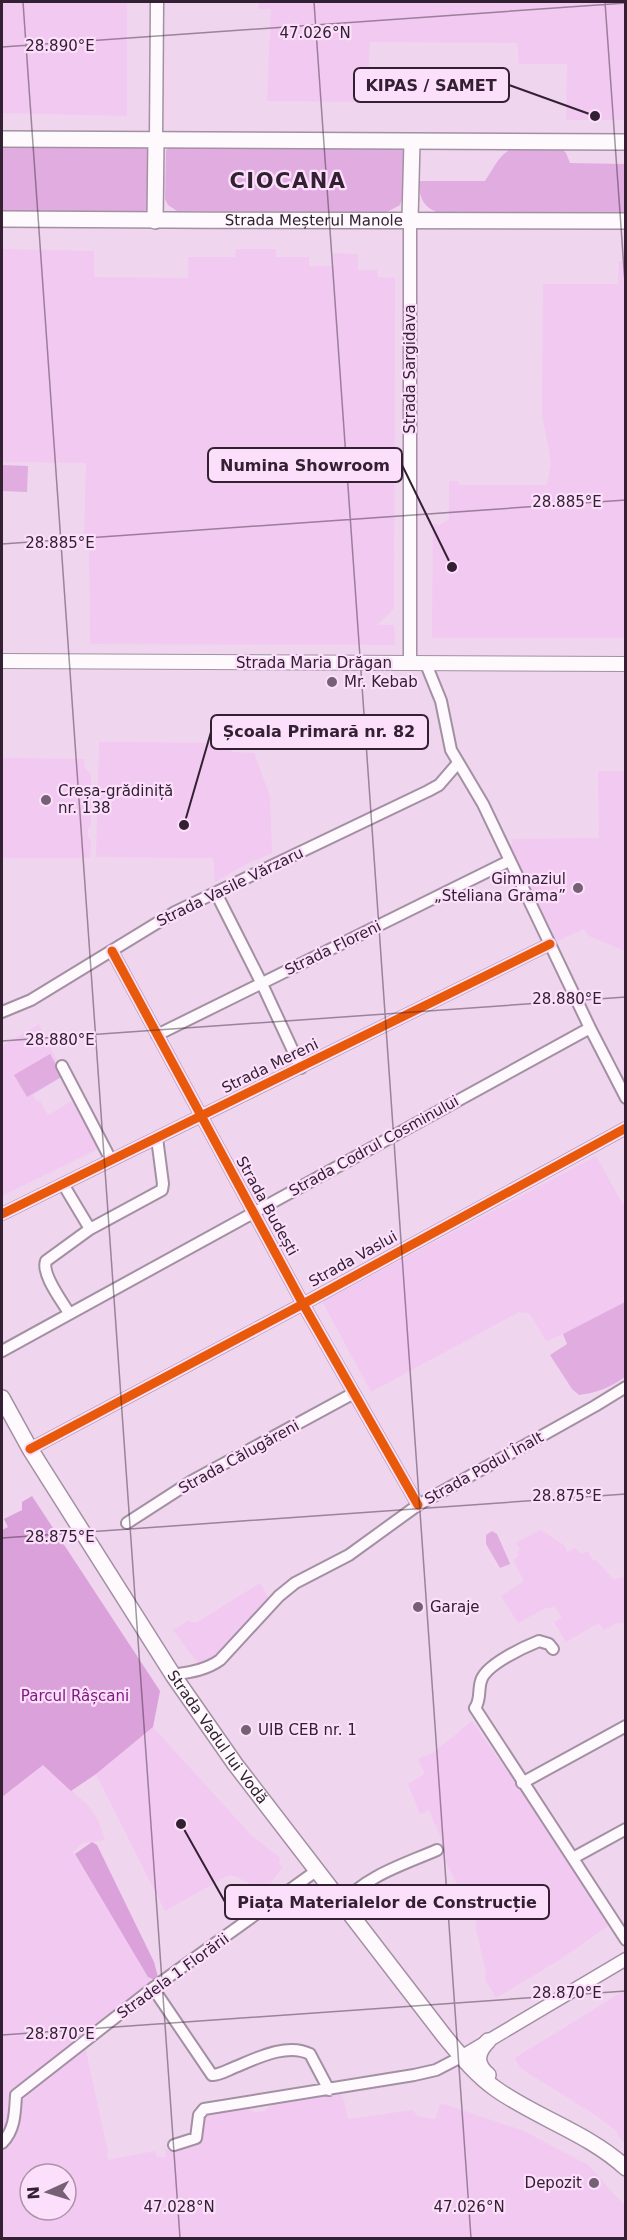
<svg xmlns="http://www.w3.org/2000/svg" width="627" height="2240" font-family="'DejaVu Sans',sans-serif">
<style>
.built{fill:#f2c9f1;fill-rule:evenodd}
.green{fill:#e1ade0}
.forest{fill:#dba1da}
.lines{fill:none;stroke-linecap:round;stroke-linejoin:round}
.minor-casing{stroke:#a390a3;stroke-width:14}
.tertiary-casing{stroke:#a390a3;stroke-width:15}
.secondary-casing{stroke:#a390a3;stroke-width:16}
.primary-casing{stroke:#a390a3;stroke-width:18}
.minor{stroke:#fdf9fc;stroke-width:10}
.tertiary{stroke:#fdf9fc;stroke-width:12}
.secondary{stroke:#fdf9fc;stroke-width:14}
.primary{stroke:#fdf9fc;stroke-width:15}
.cycleway-casing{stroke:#fcdffb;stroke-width:13}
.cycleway{stroke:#e8590c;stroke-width:9}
.ticks{fill:none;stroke:#332133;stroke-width:1.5;stroke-opacity:0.45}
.poi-dot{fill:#756074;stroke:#fcdffb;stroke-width:2}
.labels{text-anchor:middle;stroke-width:4.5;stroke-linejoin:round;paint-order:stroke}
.street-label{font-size:15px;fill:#332133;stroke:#fcdffb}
.poi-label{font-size:15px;fill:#332133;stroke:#fcdffb;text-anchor:start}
.park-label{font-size:15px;fill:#7f1881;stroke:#fcdffb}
.district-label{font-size:21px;font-weight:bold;letter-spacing:1.5px;fill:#332133;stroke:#fcdffb}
.ticks-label{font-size:15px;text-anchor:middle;fill:#332133;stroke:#fcdffb;stroke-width:4.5;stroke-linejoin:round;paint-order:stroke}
.leader{fill:none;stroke:#332133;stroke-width:2}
.callout-dot{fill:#332133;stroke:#fcdffb;stroke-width:2}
.callout{fill:#fcdffb;stroke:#332133;stroke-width:2}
.callout-label{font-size:16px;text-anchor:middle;font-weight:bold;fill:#332133}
</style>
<rect width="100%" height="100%" fill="#efd5ee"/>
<path class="built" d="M2 2H127V116L2 113Z
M259 2H625V120H566L567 64H519L517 43 370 42 367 92 360 102 267 101 271 9H258Z
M2 249 94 251V277L188 278V257H235L236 249H276V257H309V266H334L333 253 358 254V270H377L378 277 395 278 394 609 377 625H394L395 645 90 644 89 541 84 540 86 463 2 462Z
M619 261H626L625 638H432L433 524 440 525 449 519V481H458L459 485H547L551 463 542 413 543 284H618Z
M99 742 232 743V752L254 753 270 796 272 853 245 865 215 882 213 858 96 857Z
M2 758 85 759 84 767 91 775V825L88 829V836L91 841 90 858H2Z
M598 771H625V951L589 936 584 929 557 941 510 846 513 844 511 839 599 838Z
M39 1024 64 1075 33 1095 37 1102 40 1101 48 1115 75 1099 100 1148 2 1196V1046Z
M596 1156 625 1208V1302L578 1328 546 1341 531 1316 528 1313 519 1312 371 1392 323 1303 324 1301Z
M541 1530 565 1546 567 1552 575 1548 581 1554 588 1551 593 1561 596 1560 614 1580 625 1576V1624L617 1623 604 1630 599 1623 566 1642 554 1622 562 1618 555 1607 546 1608 518 1623 501 1596 524 1581 513 1559 519 1556 517 1552 520 1550 516 1542Z
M260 1583 270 1600 211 1659 200 1666 173 1630 189 1620 191 1622H197Z
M472 1721 578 1872 611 1924 559 1960 496 1998 485 1979 486 1973 476 1928V1922L441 1853 438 1846 443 1843 429 1810 420 1814 408 1784 425 1774 418 1759 434 1752Z
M153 1727 251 1835 280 1858 279 1864 283 1867 265 1891 235 1876H227L165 1911 96 1774Z
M43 1765 88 1805 98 1820 105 1840 83 1843 73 1852 152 1983 14 2091 13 2118 2 2137V1797Z
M625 1990V2144L617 2134 619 2133 597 2116 520 2068 515 2058Z
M84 2042 108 2152 107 2155 108 2160 155 2151 157 2157H166L165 2150 203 2143 201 2126 206 2112 238 2107 249 2108 255 2113 264 2111 270 2106 340 2093 344 2100 348 2119 413 2110 417 2116 435 2119 441 2103 524 2131 588 2165 625 2206V2238H2V2147L11 2139 18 2130 22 2096ZM30 2174H66V2210H30Z"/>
<path class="green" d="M2 146 149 147 148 210 139 212 2 211Z
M170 147 403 149 404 193 400 205 387 212 177 211 168 205 165 199 166 150Z
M519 147 562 149 566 153 570 163 625 164V214L440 213C423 208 419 197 419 181H485C494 168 502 148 519 147Z
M2 465 28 466 27 492 2 491Z
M50 1054 63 1076 27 1097 14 1075Z
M625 1302V1377C611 1387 597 1393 579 1395L572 1389 550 1355 567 1344 563 1334Z
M492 1531 497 1534 509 1561 510 1564 500 1568 486 1544V1535Z"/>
<path class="forest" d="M32 1496 160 1691 153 1727 96 1774 71 1791 43 1765 2 1797V1530L8 1527 4 1519 22 1510V1502Z
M92 1842 97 1845 154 1962 158 1977 154 1980 148 1977 75 1854Z"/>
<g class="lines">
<defs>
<path id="minor" d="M426 664 441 701 451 750 483 804 590 1028 626 1098
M216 893 262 984 301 1068
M112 951 303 1304 418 1505
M2 1012 31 1000 175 912 428 791 439 785 458 763
M157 1035 509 861
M62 1066 111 1160
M63 1184 90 1229 46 1261C41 1274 62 1301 69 1313
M2 1214 550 944
M90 1229 162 1190 163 1184 157 1138
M2 1351 590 1028
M30 1449 303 1304 626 1128
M127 1523 192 1481 354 1393
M553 1649 549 1644 539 1641C524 1647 485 1665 481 1681 478 1690 481 1700 475 1708L626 1940
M173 1675C191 1672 206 1670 220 1660L279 1596 295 1583 349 1555 418 1505 595 1406 626 1387
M522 1783 626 1726
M573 1858 626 1829
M342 1904C365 1876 405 1864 437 1850
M153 1988 212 2075C219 2075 226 2071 233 2068 255 2059 287 2042 310 2054L329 2090
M2 2143C15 2130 15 2113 16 2095L153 1988 316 1871
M174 2145 196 2138 199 2115 204 2109 414 2075 436 2070 461 2057"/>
<path id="tertiary" d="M156 140 157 2
M410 219V663
M461 2057 626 1959"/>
<path id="secondary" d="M2 661 626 664"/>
<g id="primary">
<path d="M2 139 626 142"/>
<path id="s1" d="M2 219C210 221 417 220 626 221"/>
<path d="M410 219 412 142"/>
<path d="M155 221 156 140"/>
<path id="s2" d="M2 1398 30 1449 173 1675 235 1764 445 2037C460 2055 476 2075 496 2089 537 2118 588 2133 626 2168"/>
<path d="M488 2041C476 2053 475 2064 488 2075"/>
</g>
</defs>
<use href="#minor" class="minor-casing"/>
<use href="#tertiary" class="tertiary-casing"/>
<use href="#secondary" class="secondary-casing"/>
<use href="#primary" class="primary-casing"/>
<use href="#minor" class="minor"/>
<use href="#tertiary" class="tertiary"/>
<use href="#secondary" class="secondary"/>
<use href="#primary" class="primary"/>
<defs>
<path id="cycleway" d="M112 951 303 1304 418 1505
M2 1214 550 944
M30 1449 303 1304 626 1128"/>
</defs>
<use href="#cycleway" class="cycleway-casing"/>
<use href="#cycleway" class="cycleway"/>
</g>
<path class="ticks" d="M23 2 180 2238M314 2 471 2238M605 2 626 297M2 47 626 3M2 544 626 500M2 1041 626 997M2 1538 626 1494M2 2035 626 1991"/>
<g class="poi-dot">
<circle cx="332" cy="682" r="6"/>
<circle cx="46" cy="800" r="6"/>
<circle cx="578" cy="888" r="6"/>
<circle cx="418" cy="1607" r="6"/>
<circle cx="246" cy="1730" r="6"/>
<circle cx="594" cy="2183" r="6"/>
</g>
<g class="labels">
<g class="street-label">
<text dy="5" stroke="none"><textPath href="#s1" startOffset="312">Strada Meșterul Manole</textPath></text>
<text transform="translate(410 369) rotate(-90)" y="5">Strada Sargidava</text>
<text x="314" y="668">Strada Maria Drăgan</text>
<text transform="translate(230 887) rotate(-26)" y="5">Strada Vasile Vărzaru</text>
<text transform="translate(333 948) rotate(-26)" y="5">Strada Floreni</text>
<text transform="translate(270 1066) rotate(-26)" y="5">Strada Mereni</text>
<text transform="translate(374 1146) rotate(-29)" y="5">Strada Codrul Cosminului</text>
<text transform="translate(267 1206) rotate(61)" y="5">Strada Budești</text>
<text transform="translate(353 1259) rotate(-29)" y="5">Strada Vaslui</text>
<text transform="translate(239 1457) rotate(-29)" y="5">Strada Călugăreni</text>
<text transform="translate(484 1468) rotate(-29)" y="5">Strada Podul Înalt</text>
<text dy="5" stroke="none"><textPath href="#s2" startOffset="402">Strada Vadul lui Vodă</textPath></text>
<text transform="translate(173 1976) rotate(-36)" y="5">Stradela 1 Florării</text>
</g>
<g class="poi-label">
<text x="344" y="687">Mr. Kebab</text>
<text x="58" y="796">Creșa-grădiniță<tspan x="58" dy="17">nr. 138</tspan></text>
<text x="566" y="884" text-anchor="end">Gimnaziul<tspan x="566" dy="17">„Steliana Grama”</tspan></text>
<text x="430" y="1612">Garaje</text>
<text x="258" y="1735">UIB CEB nr. 1</text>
<text x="582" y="2188" text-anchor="end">Depozit</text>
</g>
<g class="park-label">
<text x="75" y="1701">Parcul Râșcani</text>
</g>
<g class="district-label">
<text x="288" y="188">CIOCANA</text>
</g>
</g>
<g class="ticks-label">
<text x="315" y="38">47.026°N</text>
<text x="60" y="51">28.890°E</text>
<text x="567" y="507">28.885°E</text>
<text x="60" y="548">28.885°E</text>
<text x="567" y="1004">28.880°E</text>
<text x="60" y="1045">28.880°E</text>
<text x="567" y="1501">28.875°E</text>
<text x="60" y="1542">28.875°E</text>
<text x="567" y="1998">28.870°E</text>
<text x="60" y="2039">28.870°E</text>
<text x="179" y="2212">47.028°N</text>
<text x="469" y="2212">47.026°N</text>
</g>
<path class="leader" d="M595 116L509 85M452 567L402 465M184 825L211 732M181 1824L225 1902"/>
<g class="callout-dot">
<circle cx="595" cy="116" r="6"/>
<circle cx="452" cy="567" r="6"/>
<circle cx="184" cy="825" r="6"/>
<circle cx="181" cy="1824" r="6"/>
</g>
<g class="callout">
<rect x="354" y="68" width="155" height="34" rx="6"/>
<rect x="208" y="448" width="194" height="34" rx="6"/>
<rect x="211" y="715" width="217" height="34" rx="6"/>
<rect x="225" y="1885" width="324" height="34" rx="6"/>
</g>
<g class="callout-label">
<text x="431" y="91">KIPAS / SAMET</text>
<text x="305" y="471">Numina Showroom</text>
<text x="319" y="737">Școala Primară nr. 82</text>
<text x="387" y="1908">Piața Materialelor de Construcție</text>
</g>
<rect width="627" height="2240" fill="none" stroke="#332133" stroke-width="6"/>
<g transform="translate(48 2192) rotate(266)"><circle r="28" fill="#fcdffb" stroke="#ac93ab" stroke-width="1.5"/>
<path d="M0-4.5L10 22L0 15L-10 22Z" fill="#756074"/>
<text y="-9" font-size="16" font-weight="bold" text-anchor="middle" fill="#332133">N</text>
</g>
</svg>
